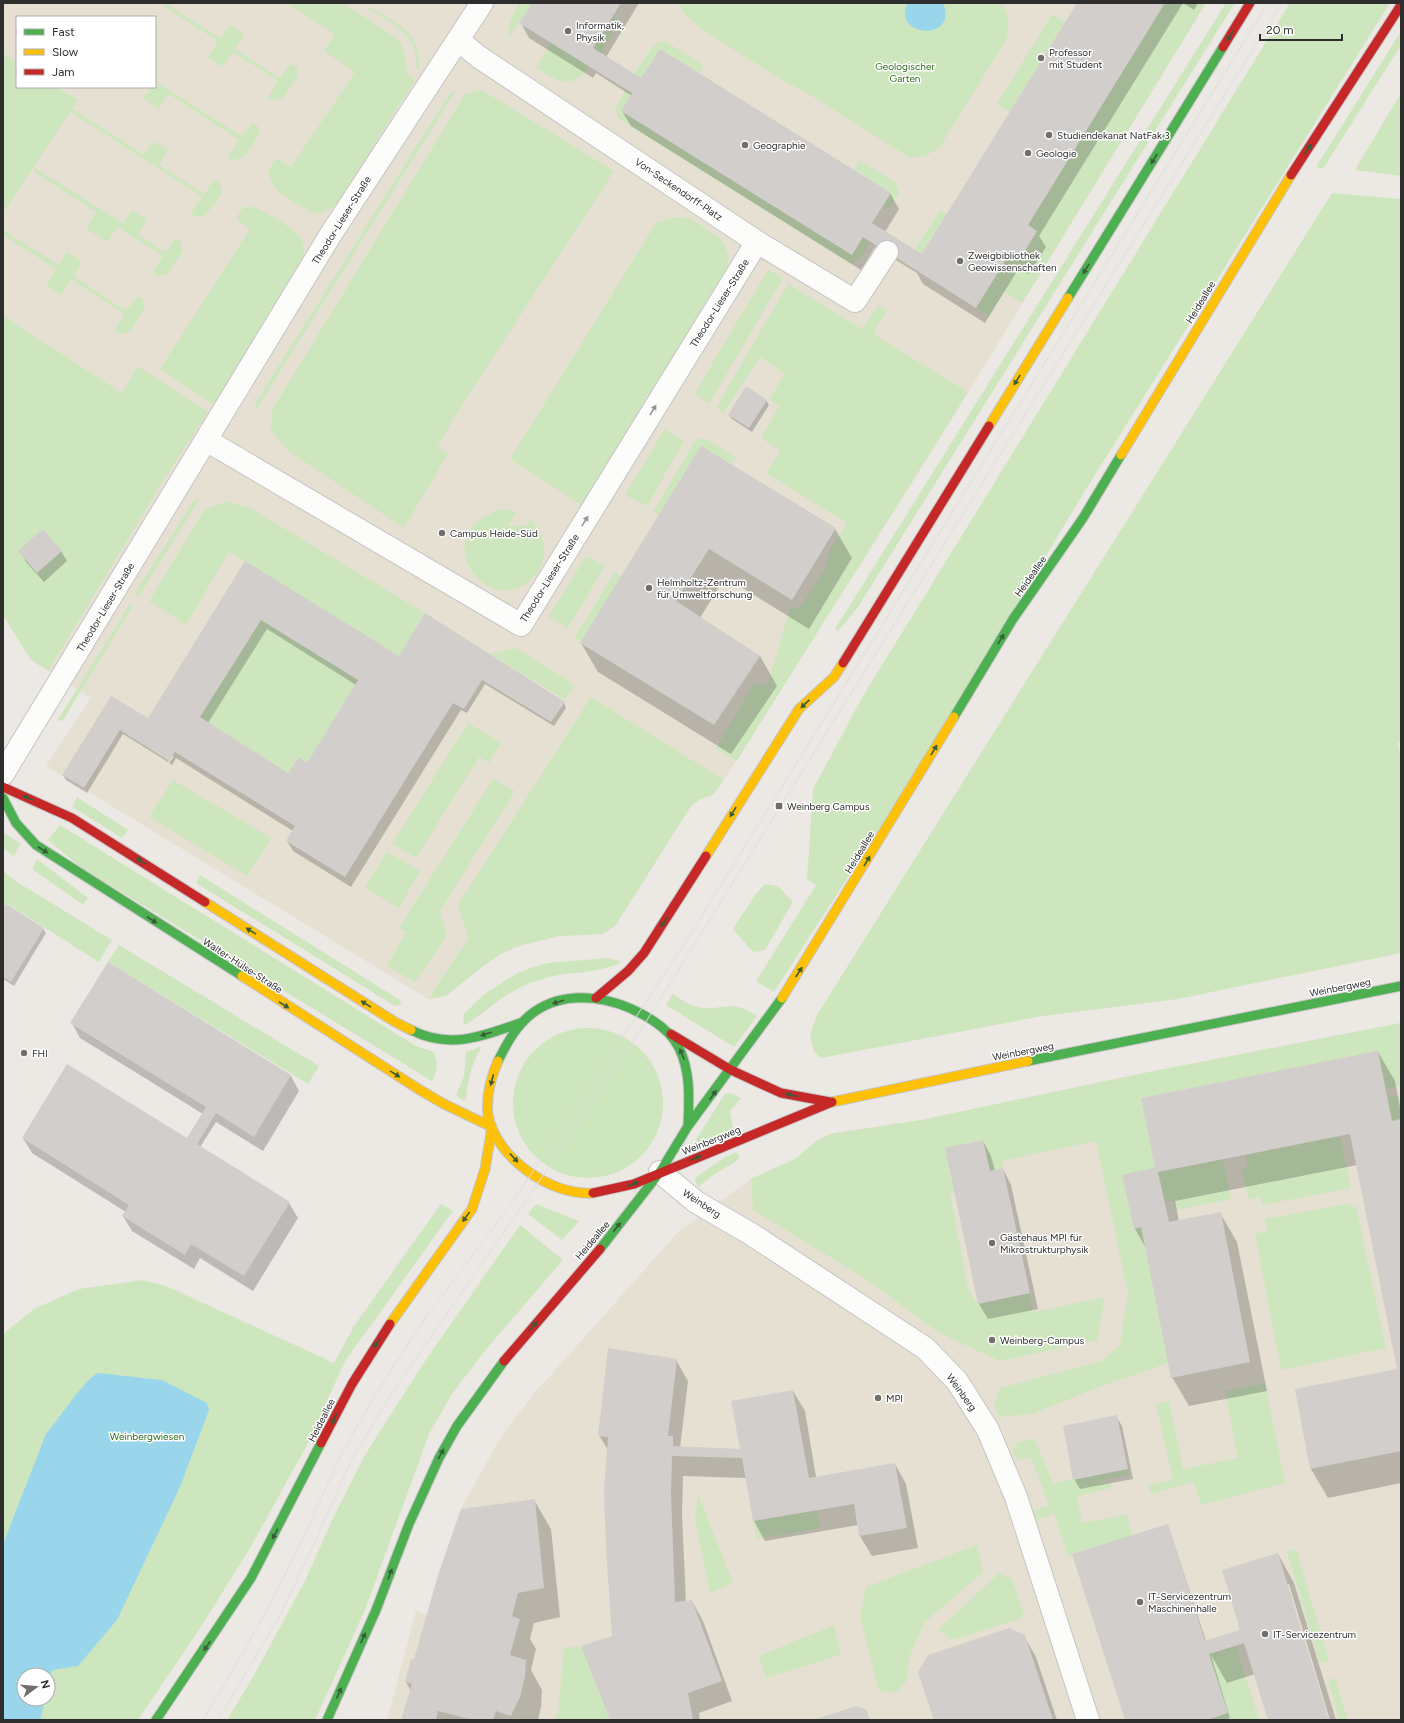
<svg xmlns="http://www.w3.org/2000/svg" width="1404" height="1723" font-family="Figtree,sans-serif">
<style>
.education{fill:#e6e0d3;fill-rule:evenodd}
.green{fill:#cee6be;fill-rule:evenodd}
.water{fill:#99d6ec}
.shadow{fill:#0003;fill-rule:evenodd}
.building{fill:#d1cecb;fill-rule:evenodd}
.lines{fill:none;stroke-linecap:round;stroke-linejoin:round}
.street-casing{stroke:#c5c4c5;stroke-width:24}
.fast-casing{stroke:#c5c4c5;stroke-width:11}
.slow-casing{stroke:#c5c4c5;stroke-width:11}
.jam-casing{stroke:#c5c4c5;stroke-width:11}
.street{stroke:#fcfcfb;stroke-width:22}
.fast{stroke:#4caf50;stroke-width:9}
.slow{stroke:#ffc107;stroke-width:9}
.jam{stroke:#c62828;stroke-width:9}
.tram{stroke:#dfdfe1;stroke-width:1}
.oneway{fill:#385b3a}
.oneway2{fill:#959594}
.poi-dot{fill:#706f6e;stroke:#fff;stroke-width:1.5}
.labels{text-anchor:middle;stroke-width:3;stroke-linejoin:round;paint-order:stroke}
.poi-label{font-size:10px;fill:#2e2e2e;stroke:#fff;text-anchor:start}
.park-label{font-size:10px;fill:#2c6e1b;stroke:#fff}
.street-label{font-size:10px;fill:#2e2e2e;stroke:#fff}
</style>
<rect width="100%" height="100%" fill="#ece8e4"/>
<path class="education" d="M3 3H1206L933 450 724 780 714 794 699 800 691 806 615 926 602 934 560 936 522 945 502 953 483 966 446 996 428 999 46 766 91 698 31 660 3 615ZM17 17H155V87H17Z
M1401 1023V1720H387L416 1611 427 1615 461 1509 500 1438 537 1389 542 1385 678 1232 751 1179 795 1159 814 1143 829 1134 921 1120 1134 1075Z"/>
<path class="green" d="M158 3H165L220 38 230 25 244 34 235 49 280 78 289 65 292 64 297 68 298 77 282 99 272 101 269 99 268 97 278 81 233 52 222 67 208 57 218 41Z
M286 3H343L396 38C407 50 406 60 407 75L415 80 336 205 323 212 313 213C298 203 265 191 269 169L276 158 291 167 355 72 324 51 335 34Z
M519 3H532L508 38 510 21Z
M678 3H1001C1010 15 1010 26 1006 40L940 147 926 156 910 158 807 93 785 82 702 30 684 13Z
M1165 3H1206L1022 303 1004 292 989 316 976 308 1010 253 1020 259 1037 232 1028 225Z
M1226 3H1235L858 607 838 631 835 629Z
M1290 3H1390L1080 499 920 765 774 992 756 981 816 885 807 879 813 789 863 696Z
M370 7C399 26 421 30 419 70L416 68C419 33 394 26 369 9Z
M1052 14 1065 22 1010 112 997 104Z
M613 17 620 21 601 53 593 48Z
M1401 31V45L1323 169 1316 167Z
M661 41 670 44 704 66 699 73 660 49 641 78 634 74 653 46Z
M551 43 589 67C572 91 557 81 536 68Z
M3 53 17 62V87H57L78 100 3 213Z
M155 81 241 136 253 123 258 126 259 135 244 157 233 160 229 158V155L239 140 169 94 159 109 143 98 151 87H155Z
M457 89 254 413 256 402 448 96Z
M482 90 614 171 457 413 438 447 448 454 404 528 287 450 271 431 272 410 465 94Z
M626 90 632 93 622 111 852 255 863 237 870 242C865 250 859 266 848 262L620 120 617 116 615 108Z
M1401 93V154L1399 157 1401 159V176L1355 170Z
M73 109 144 155 154 141 168 150 159 165 204 194 213 181H219L222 193 206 215 196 217 192 215 191 213 202 197 71 112Z
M859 160 895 182 899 192 890 208 883 205 891 193 854 169Z
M35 168 123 223 132 210 147 220 138 234 165 253 174 240H180L183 251 167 274 158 276 154 274 153 271 163 256 117 227 108 242 86 229 96 212 33 171Z
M1332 193 1401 199V742L1398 743 1401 761V953L1178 999 1043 1016 821 1058 814 1052 810 1035 817 1015Z
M248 206C259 207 297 230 301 239 305 246 304 254 303 261L213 405 160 369 250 229 237 220V216L243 208Z
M940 210 947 214 922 254 915 249Z
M675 217 690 218 721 239 729 255 727 272 583 506 510 459 656 223Z
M3 230 59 265 67 252 82 261 74 276 126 311 136 298 139 297 143 300 144 310 129 332 119 334 115 332 114 330 124 314 71 279 61 295 46 286 56 269 3 235Z
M768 270 783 278 709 404 694 394Z
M788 284 862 329 878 305 887 310 873 334 968 392 736 762 716 748 753 685 768 684 790 609 801 606 826 567 829 551 847 523 766 473 780 451 761 438 779 406 769 399 785 374 761 357 724 412 716 408Z
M3 316 122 393 137 367H139L208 412 163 481 48 671 31 660 3 615Z
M665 429 684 441 647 506 625 495Z
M701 438 706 439 736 457 732 464 701 446 659 515 653 512 695 441Z
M201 497 139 596 134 594 194 500Z
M227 501 252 509 425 613 399 656 229 552 186 625 149 601 205 509Z
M503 509 517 512 508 526H525L531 519C541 530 547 546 543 561 541 569 536 575 529 581 486 619 423 532 503 509Z
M586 556 605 566 568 628 548 617Z
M615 572 622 576 580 643 575 637Z
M130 604 133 606 63 720 57 721Z
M261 620 358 680 307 763 298 757 288 773 200 717Z
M516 648 575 685 565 700 490 654Z
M591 697 724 780 714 794 699 800 691 806 615 926 602 934 560 936 522 945 502 953 483 966 446 996 428 999 469 938 458 905Z
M468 723 501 743 489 763 479 757 416 858 392 844Z
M493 779 515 791 440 911 447 936 415 982 387 966 406 932 399 928Z
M173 780 271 838 247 876 149 817Z
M77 797 128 830 122 838 72 807Z
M60 825 416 1046 434 1052C438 1064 438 1069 432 1081L82 868 48 840Z
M3 833 21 843 14 856 3 848Z
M387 852 420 871 399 908 365 888Z
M37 859 88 898 83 905 32 869Z
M3 871 17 882 112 940 99 962 7 904 3 910Z
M200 875 400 1000 402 1004 395 1006 196 883Z
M765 884 778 886 793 902 765 950 753 952 733 929 755 895Z
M119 945 319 1066 308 1084 108 962Z
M608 958 622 962C592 976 566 970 536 981 505 991 490 1010 463 1026L464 1014 483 995 516 974 530 968 548 963Z
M672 994C679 998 687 1004 694 1006 719 1014 728 996 757 1016L734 1047 666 1005Z
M1401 1023V1086L1386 1089 1378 1051 1141 1098 1155 1168 1122 1175 1134 1229 1141 1227 1168 1363 1102 1386 1032 1414 1000 1417 994 1406 1000 1388 1102 1361 1120 1345 1128 1293 1096 1141 1002 1161 1003 1168 990 1171 983 1140 945 1148 954 1192 950 1195 969 1292 978 1304 1030 1293 1033 1312 1105 1297 1097 1340 1000 1361 939 1333 869 1281 753 1210 751 1179 795 1159 814 1143 829 1134 921 1120 1134 1075Z
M513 1103a75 75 0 1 1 150 0a75 75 0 1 1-150 0Z
M480 1047 481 1048C472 1063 467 1082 466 1099L463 1101 456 1095 464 1076 466 1052Z
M730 1093 741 1098 730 1111 734 1134 696 1149 693 1144 725 1094Z
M1401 1095V1119L1392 1121 1388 1098Z
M1340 1136 1351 1188 1262 1205 1260 1197 1249 1200 1241 1169 1247 1168 1245 1155Z
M736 1152 740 1158 738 1160 715 1174 698 1187 696 1184 695 1178 722 1159Z
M1223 1159 1231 1199 1175 1210 1173 1200 1165 1202 1158 1172Z
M1351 1203V1207L1356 1206 1386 1348 1281 1370 1255 1234 1267 1231 1265 1219Z
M441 1204 453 1211 345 1361 307 1445 249 1550 204 1622 138 1720H3V1334L34 1309 79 1289 142 1280 166 1286 334 1363 354 1326ZM24 1675H48V1699H24Z
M536 1204 579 1221 562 1240 528 1214Z
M520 1225 563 1260 487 1348 452 1394 429 1434 365 1610 315 1720H227L253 1677 305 1581 334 1516 365 1455 423 1364Z
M1265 1383 1285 1483 1201 1505 1194 1482 1151 1494 1148 1485 1173 1480 1156 1404 1169 1401 1183 1469 1238 1458 1225 1391Z
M1034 1438 1053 1483 1128 1469 1130 1474 1100 1481 1101 1483 1110 1481 1112 1488 1077 1496 1082 1523 1127 1514 1132 1535 1068 1556 1054 1514 1035 1520 1032 1511 1049 1505 1031 1457 1017 1460 1012 1450 1018 1442Z
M698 1494 733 1583 710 1593 695 1519Z
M817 1510 820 1528 757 1539 753 1521Z
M977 1545 983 1572 924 1623 909 1658 906 1682 895 1693 879 1691 860 1616 866 1587Z
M1296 1549 1329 1661 1320 1664 1287 1552Z
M999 1573 1012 1579 1024 1615 1019 1619 952 1640 938 1630Z
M834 1625 841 1655 766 1678 759 1656Z
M581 1646 610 1720H554L558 1713 564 1648Z
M1236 1646 1259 1720H1207L1228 1713 1209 1654Z
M1335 1678 1348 1720H1339L1328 1680Z"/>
<path class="water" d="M908 3H943C960 42 890 38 908 3Z
M98 1373 162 1380 207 1403 209 1410 180 1487 117 1620 78 1666 53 1670 50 1675 48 1683V1675H24V1699H45L40 1720H3V1544L46 1434C57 1422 86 1377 98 1373Z"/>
<path class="shadow" d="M533 3H639L606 57 641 79 890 193 899 209 885 232 922 255 1079 3H1198L1194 10 1183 3 1039 236 1046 247 1029 274 1019 268 985 323 923 284 917 273 875 247 861 270 631 126 622 111 632 96 596 73 593 78 529 38 521 23Z
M766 400 769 405 752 432 732 419 729 415Z
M702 447 835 529 852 558 809 629 725 577 700 618 760 656 777 686 731 754 598 672 581 643Z
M20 551H61L67 561 44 582 26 562Z
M245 562 399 658 426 614 564 703 566 708 554 726 485 684 467 713 461 710 351 887 293 851 287 841 293 831 176 758 172 765 169 763 174 756H171L168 762 123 734 87 793 66 780 63 775 112 697 148 721ZM267 629 356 685 308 764 288 774 208 723Z
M3 912 43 929 46 933 14 986 3 979Z
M108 964 291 1076 299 1091 263 1151 216 1122 200 1147 289 1203 298 1218 253 1291 200 1258 194 1269 132 1231 123 1216 126 1212 32 1153 23 1138 187 1139 203 1114 80 1038 72 1023Z
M1378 1052 1395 1081 1401 1112V1483L1328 1498 1311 1469 1398 1370 1357 1165 1175 1201 1179 1221 1220 1213 1237 1242 1267 1391 1189 1406 1172 1377 1147 1250 1135 1229 1123 1175 1156 1168Z
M983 1141 991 1156 995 1171 1003 1169 1011 1185 1038 1309 988 1319 979 1304 946 1148Z
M676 1360 688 1381 680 1448 741 1450 793 1391 805 1411 816 1477 895 1464 906 1484 918 1548 872 1556 860 1536 858 1525 765 1541 754 1521 746 1478 683 1476 682 1515 686 1602 692 1601 703 1621 732 1701 699 1713 700 1720H611L613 1637 608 1450 599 1435Z
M1116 1416 1122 1426 1133 1479 1080 1489 1074 1479Z
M534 1500 551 1529 560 1617 534 1623 530 1639 536 1649 531 1670 542 1690 541 1707 538 1720H402L411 1691 406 1682 414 1660Z
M1168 1525 1206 1641 1241 1630 1278 1554 1294 1583 1336 1720H1330L1289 1584H1287L1328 1720H1269L1255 1674 1227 1683 1211 1655 1230 1718 1225 1720H1126Z
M1024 1636 1036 1657 1057 1720H935Z"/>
<path class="building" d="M532 3H621L593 48 641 78 660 49 699 73 891 193 872 223 922 254 1077 3H1165L1028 225 1037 231 1020 259 1010 253 976 308 863 237 852 255 621 111 632 93 519 23Z
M746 386 767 400 749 428 728 415Z
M701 446 836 528 792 600 709 549 676 601 760 656 714 725 580 643Z
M43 529 62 551 37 573 18 551Z
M245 561 399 656 425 613 565 702 551 722 482 680 464 709 453 703 345 877 286 841 295 826 175 752 169 761 120 730 84 788 62 775 111 696 148 718ZM261 620 358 680 307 763 299 757 288 773 200 717Z
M6 904 44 928 11 982 3 977V910Z
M108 962 291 1075 254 1137 216 1113 197 1144 290 1202 244 1276 191 1244 185 1255 122 1216 129 1205 22 1138 67 1064 187 1138 206 1107 70 1023Z
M1378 1051 1392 1121 1401 1119V1451L1310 1469 1295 1389 1397 1369 1350 1134 1158 1172 1169 1222 1221 1212 1250 1362 1171 1378 1141 1227 1134 1229 1122 1175 1155 1168 1141 1098Z
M983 1140 990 1171 1003 1168 1030 1293 978 1304 945 1148Z
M608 1348 677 1359 668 1436H673V1446L740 1449 731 1401 793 1390 809 1478 895 1463 907 1528 859 1536 854 1504 753 1521 742 1458 672 1456 671 1494 675 1602 692 1600 722 1681 688 1693 693 1720H610L581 1646 612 1636 606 1549 604 1490 608 1437 598 1436Z
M1117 1415 1128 1469 1073 1480 1063 1426Z
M535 1499 544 1588 518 1593 512 1616 520 1619 510 1655 526 1660 525 1677 520 1697 511 1716 496 1711 493 1720H473L438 1711 436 1720H401L412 1684 405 1682 411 1659H414L439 1572 461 1509Z
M1168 1524 1205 1641 1240 1630 1222 1570 1278 1553 1329 1720H1268L1244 1643 1209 1654 1228 1713 1207 1720H1125L1072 1554Z
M1009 1628 1025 1635 1053 1720H934L918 1672 928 1655Z
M856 1706 867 1710 870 1720H813Z"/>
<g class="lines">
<defs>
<path id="street" d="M458 40 479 57 757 242 855 301 887 252
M206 440 521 625 757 242
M3 774 331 234 482 3
M660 1172 696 1202 751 1234 925 1348 957 1381 988 1430 1016 1497 1088 1720"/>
<path id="fast" d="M1068 298 1223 47
M954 717 1013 619 1083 518 1121 455
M3 798 16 823 36 845 242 976
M411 1030C451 1050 483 1036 523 1022
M498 1061C507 1043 517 1024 534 1012 569 987 618 998 652 1020 663 1027 673 1036 679 1048 691 1072 689 1100 688 1126
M1028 1061 1401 986
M600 1249 660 1172 688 1126 782 998
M156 1720 251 1578 321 1443
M327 1720 376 1610 409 1524 439 1458 457 1426 504 1361"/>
<path id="slow" d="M989 426 1068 298
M1121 455 1291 175
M706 856 799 709 834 677 843 663
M205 902 395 1022 411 1030
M242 976 420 1090 444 1104 492 1127
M782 998 954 717
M498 1061C491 1077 486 1097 488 1115 496 1158 551 1196 593 1193
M832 1102 1028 1061
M390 1324 472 1209 485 1169 492 1127"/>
<path id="jam" d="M1223 47 1250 3
M1291 175 1401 5
M843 663 989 426
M3 787 72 818 205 902
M596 998 628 971 644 953 706 856
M671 1034 731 1070 781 1093 830 1102
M593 1193 634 1184 832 1102
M504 1361 600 1249
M321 1443 352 1384 390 1324"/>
</defs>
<use href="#street" class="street-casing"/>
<use href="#fast" class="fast-casing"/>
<use href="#slow" class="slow-casing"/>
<use href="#jam" class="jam-casing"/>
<use href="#street" class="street"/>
<use href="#fast" class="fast"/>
<use href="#slow" class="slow"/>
<use href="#jam" class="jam"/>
<path class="tram" d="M203 1720 245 1649 269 1606 298 1549 341 1455 381 1385 426 1317 509 1207 680 951 1268 3
M218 1720 279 1617 309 1555 351 1461 392 1393 540 1180 649 1017 1282 3"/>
</g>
<defs><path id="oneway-solid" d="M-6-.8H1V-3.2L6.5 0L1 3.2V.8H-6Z"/></defs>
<g class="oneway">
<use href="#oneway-solid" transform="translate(1230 36) rotate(122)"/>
<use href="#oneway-solid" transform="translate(1308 149) rotate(-57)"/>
<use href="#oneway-solid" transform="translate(1154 159) rotate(122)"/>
<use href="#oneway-solid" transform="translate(1086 269) rotate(122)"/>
<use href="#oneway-solid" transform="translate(1017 380) rotate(122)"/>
<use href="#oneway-solid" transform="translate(1001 639) rotate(-59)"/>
<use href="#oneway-solid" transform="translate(805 704) rotate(137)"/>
<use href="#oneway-solid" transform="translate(934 750) rotate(-59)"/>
<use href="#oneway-solid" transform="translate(28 798) rotate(-157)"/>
<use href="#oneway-solid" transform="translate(733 812) rotate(122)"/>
<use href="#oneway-solid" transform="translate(43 850) rotate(33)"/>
<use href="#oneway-solid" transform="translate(141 861) rotate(-148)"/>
<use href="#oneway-solid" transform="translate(867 861) rotate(-59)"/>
<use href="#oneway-solid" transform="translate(152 920) rotate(33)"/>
<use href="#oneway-solid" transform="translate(664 922) rotate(122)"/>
<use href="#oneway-solid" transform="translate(251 931) rotate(-148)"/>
<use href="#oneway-solid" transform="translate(799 972) rotate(-57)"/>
<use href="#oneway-solid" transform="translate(558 1002) rotate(164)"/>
<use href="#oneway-solid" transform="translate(366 1004) rotate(-148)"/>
<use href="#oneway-solid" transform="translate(284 1005) rotate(32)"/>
<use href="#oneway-solid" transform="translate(486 1034) rotate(162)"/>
<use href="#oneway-solid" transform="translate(682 1054) rotate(-113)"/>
<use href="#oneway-solid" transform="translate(395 1074) rotate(32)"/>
<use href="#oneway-solid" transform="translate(492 1080) rotate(105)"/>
<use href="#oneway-solid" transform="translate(713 1095) rotate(-54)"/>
<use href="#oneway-solid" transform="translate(791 1095) rotate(-167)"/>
<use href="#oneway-solid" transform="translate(514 1158) rotate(47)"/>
<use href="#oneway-solid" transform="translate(696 1158) rotate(-22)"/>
<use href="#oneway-solid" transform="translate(633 1184) rotate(-21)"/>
<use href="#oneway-solid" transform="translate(466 1217) rotate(126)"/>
<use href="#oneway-solid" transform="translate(617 1227) rotate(-52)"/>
<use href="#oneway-solid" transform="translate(533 1326) rotate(-50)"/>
<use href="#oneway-solid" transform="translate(377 1343) rotate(122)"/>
<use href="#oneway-solid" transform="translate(334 1419) rotate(117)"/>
<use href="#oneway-solid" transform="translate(441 1454) rotate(-61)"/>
<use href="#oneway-solid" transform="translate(275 1534) rotate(119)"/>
<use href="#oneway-solid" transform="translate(390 1574) rotate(-69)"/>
<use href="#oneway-solid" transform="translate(363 1638) rotate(-66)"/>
<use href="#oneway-solid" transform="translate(207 1646) rotate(124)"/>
<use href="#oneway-solid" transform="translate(339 1693) rotate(-66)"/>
</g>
<g class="oneway2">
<use href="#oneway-solid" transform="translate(653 410) rotate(-58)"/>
<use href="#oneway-solid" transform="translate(585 521) rotate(-58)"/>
</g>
<g class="poi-dot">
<circle cx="568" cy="31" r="4"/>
<circle cx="1041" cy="58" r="4"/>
<circle cx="1049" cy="135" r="4"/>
<circle cx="745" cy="145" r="4"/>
<circle cx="1028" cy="153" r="4"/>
<circle cx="960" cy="261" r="4"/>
<circle cx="442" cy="533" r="4"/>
<circle cx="649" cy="588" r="4"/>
<rect x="775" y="802" width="8" height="8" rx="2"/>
<circle cx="24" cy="1053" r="4"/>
<circle cx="992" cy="1243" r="4"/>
<circle cx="992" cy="1340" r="4"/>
<circle cx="878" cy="1398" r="4"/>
<circle cx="1140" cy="1602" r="4"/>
<circle cx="1265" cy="1634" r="4"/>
</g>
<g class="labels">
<g class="poi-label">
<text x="576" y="29">Informatik,<tspan x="576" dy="12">Physik</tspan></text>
<text x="1049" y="56">Professor<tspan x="1049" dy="12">mit Student</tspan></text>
<text x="1057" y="139">Studiendekanat NatFak 3</text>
<text x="753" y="149">Geographie</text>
<text x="1036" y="157">Geologie</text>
<text x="968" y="259">Zweigbibliothek<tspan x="968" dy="12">Geowissenschaften</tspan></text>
<text x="450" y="537">Campus Heide-Süd</text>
<text x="657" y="586">Helmholtz-Zentrum<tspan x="657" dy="12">für Umweltforschung</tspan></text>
<text x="787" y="810">Weinberg Campus</text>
<text x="32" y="1057">FHI</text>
<text x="1000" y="1241">Gästehaus MPI für<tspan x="1000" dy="12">Mikrostrukturphysik</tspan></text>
<text x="1000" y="1344">Weinberg-Campus</text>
<text x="886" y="1402">MPI</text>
<text x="1148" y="1600">IT-Servicezentrum<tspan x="1148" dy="12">Maschinenhalle</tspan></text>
<text x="1273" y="1638">IT-Servicezentrum</text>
</g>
<g class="park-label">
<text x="905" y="70">Geologischer<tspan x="905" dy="12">Garten</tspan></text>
<text x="147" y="1440">Weinbergwiesen</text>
</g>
<g class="street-label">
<text transform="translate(679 189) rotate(34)" y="4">Von-Seckendorff-Platz</text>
<text transform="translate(341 220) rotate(-58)" y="4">Theodor-Lieser-Straße</text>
<text transform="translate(1200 302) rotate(-59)" y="4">Heideallee</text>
<text transform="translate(719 303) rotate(-58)" y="4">Theodor-Lieser-Straße</text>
<text transform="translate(1030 576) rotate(-55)" y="4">Heideallee</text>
<text transform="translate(549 578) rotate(-58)" y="4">Theodor-Lieser-Straße</text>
<text transform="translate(105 607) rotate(-59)" y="4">Theodor-Lieser-Straße</text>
<text transform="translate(859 852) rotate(-59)" y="4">Heideallee</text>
<text transform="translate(243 965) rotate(33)" y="4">Walter-Hülse-Straße</text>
<text transform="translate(1340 987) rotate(-11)" y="4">Weinbergweg</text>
<text transform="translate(1023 1051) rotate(-11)" y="4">Weinbergweg</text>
<text transform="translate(711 1140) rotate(-22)" y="4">Weinbergweg</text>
<text transform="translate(702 1203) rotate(33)" y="4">Weinberg</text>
<text transform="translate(592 1240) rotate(-50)" y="4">Heideallee</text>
<text transform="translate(962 1392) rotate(54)" y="4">Weinberg</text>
<text transform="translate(321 1420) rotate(-63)" y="4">Heideallee</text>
</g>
</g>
<rect width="1404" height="1723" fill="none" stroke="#2e2e2e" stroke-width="8"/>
<rect x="16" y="16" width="140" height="72" fill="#ffffff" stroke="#ababab"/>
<rect x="24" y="29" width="20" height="6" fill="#4caf50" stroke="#ababab"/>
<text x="52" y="36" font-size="12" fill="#2e2e2e">Fast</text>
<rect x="24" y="49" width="20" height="6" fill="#ffc107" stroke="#ababab"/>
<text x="52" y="56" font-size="12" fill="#2e2e2e">Slow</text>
<rect x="24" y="69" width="20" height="6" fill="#c62828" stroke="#ababab"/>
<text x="52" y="76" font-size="12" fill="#2e2e2e">Jam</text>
<g transform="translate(36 1687) rotate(74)"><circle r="19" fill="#ffffff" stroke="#ababab"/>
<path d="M0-3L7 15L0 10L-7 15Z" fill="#706f6e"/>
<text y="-6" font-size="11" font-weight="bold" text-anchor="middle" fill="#2e2e2e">N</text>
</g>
<path d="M1260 34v6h82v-6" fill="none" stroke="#2e2e2e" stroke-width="2"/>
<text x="1266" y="34" font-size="12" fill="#2e2e2e" stroke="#ffffff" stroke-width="3" paint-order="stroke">20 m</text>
</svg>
